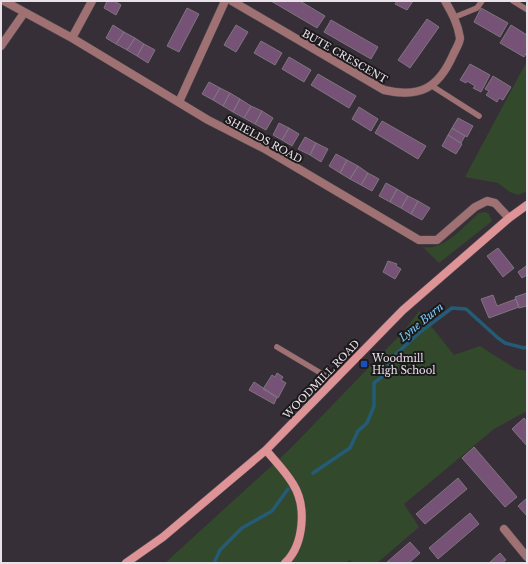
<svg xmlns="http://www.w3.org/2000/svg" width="528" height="564" font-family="'Libre Baskerville',serif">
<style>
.green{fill:#33492c}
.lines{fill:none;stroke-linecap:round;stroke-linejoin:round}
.stream{stroke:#245b76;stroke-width:3.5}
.building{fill:#765277;stroke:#7e757e}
.lane-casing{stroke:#534c53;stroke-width:6}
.street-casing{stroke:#534c53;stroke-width:9}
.secondary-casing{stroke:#534c53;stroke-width:9}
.lane{stroke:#a07172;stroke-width:5.5}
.street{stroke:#a07172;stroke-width:8}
.secondary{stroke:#de9496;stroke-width:8}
.transit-dot{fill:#1a4fb4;stroke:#1c191c;stroke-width:1.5}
.labels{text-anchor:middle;stroke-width:4;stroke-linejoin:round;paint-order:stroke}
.street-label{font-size:10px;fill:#e9e3e9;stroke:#1c191c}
.poi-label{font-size:10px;fill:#e9e3e9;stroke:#1c191c;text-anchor:start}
.water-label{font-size:11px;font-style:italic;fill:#79cdf8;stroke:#1c191c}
</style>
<rect width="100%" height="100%" fill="#372f37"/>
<path class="green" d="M527 61V191L518 195 510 192 498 183 465 177Z
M486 212 489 214 492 221 439 263 423 247C444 251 464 226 479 213Z
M419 311 454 355 480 346 516 369 527 371V411L494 429 404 504 419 527 377 563H353L350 560 345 563H165L289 450 404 331Z"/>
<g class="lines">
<path class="stream" d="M313 473 350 448 358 431 367 423 374 406V383L383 376 393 357 420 332 452 308 466 309 498 338 505 343 524 348 527 347
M214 563 220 550 242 528 272 511 288 489"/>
</g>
<path class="building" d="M107 1H114L121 5 116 15 104 8Z
M271 1H300L325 16 317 28Z
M397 1H413L407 10 395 4Z
M187 8 199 14 179 52 167 46Z
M481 8 508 23 500 37 474 22Z
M427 19 439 27 410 68 398 60Z
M331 20 378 47 371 59 324 32Z
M113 25 124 32 116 44 106 38Z
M236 25 248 32 236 52 224 45Z
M511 25 527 35V52L524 57 500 43Z
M124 32 135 38 127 50 116 44Z
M135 38 144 44 137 56 127 50Z
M261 41 282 53 275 65 254 53Z
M144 44 155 50 148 63 137 56Z
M289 57 311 70 304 82 282 69Z
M470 64 490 75 481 92 473 88 475 86 467 81 466 83 460 80Z
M318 74 356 96 349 108 311 85Z
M493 76 511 87 503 100 499 98 497 102 486 95 489 91 485 89Z
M209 82 220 88 213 100 202 94Z
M220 88 230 93 223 106 213 100Z
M230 93 240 99 233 112 223 106Z
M240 99 251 106 244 118 233 112Z
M251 106 262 111 255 124 244 118Z
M359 107 378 119 371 131 352 119Z
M262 111 273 118 266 130 255 124Z
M458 118 473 126 467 137 452 128Z
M382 121 426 146 418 159 375 133Z
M279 123 289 128 282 140 273 135Z
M289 128 299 134 292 146 282 140Z
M452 128 465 136 461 143 448 135Z
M448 135 462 144 456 154 442 146Z
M305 137 316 143 310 155 298 149Z
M316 143 328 149 321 162 310 155Z
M336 154 347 160 340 173 329 166Z
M347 160 358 166 350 179 340 173Z
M358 166 368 173 361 185 350 179Z
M368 173 379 179 372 191 361 185Z
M386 183 397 189 390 202 379 196Z
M397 189 408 196 401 208 390 202Z
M408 196 418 201 411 214 401 208Z
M418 201 430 208 422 220 411 214Z
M498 248 514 268 503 277 487 256Z
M388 261 397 264 396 266 401 269 395 279 383 272Z
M526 266 527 275 522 278 518 272Z
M527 293V306L519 308 515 297Z
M493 295 497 306 516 299 519 307 489 318 481 299Z
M277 373 283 377 281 380 286 383 278 398 263 389 272 375 275 377Z
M254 382 277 397 274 404 249 390Z
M524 418 527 422V446L512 429Z
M474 447 517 497 505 507 462 458Z
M458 478 467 489 425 524 416 514Z
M527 498V516L518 506Z
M470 513 479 524 438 559 429 548Z
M410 542 420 553 409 563H386Z
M500 553 506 560 502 563H489Z"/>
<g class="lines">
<defs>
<path id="lane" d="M513 1 526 9
M455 17 477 8 482 1
M432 86 479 116
M277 347 334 381"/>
<path id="street" d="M4 1 72 38 208 120 265 149 419 240H437L475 207 487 201 495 203 509 218
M232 1 384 90C419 98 438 89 453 55 455 50 460 43 460 38 458 24 452 13 445 1
M72 38 92 1
M1 46 24 13
M179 102 225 1
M504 529 527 557"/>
<path id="secondary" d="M266 450C275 461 286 472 293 484 307 506 304 545 285 563
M126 563 163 537 266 450 403 310 509 218 527 205"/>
</defs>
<use href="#lane" class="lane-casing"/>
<use href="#street" class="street-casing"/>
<use href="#secondary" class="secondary-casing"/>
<use href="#lane" class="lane"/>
<use href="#street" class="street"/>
<use href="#secondary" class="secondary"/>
</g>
<rect class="transit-dot" x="360" y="360" width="8" height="8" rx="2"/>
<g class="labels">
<g class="street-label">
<text transform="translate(345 56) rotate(30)" y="4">BUTE CRESCENT</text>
<text transform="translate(264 139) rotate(29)" y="4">SHIELDS ROAD</text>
<text transform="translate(321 379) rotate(-46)" y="4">WOODMILL ROAD</text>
</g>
<g class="poi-label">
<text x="372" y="362">Woodmill<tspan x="372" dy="12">High School</tspan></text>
</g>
<g class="water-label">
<text transform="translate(421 322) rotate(-39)" y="4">Lyne Burn</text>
</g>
</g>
<rect width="528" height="564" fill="none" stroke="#e9e3e9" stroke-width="4"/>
</svg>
